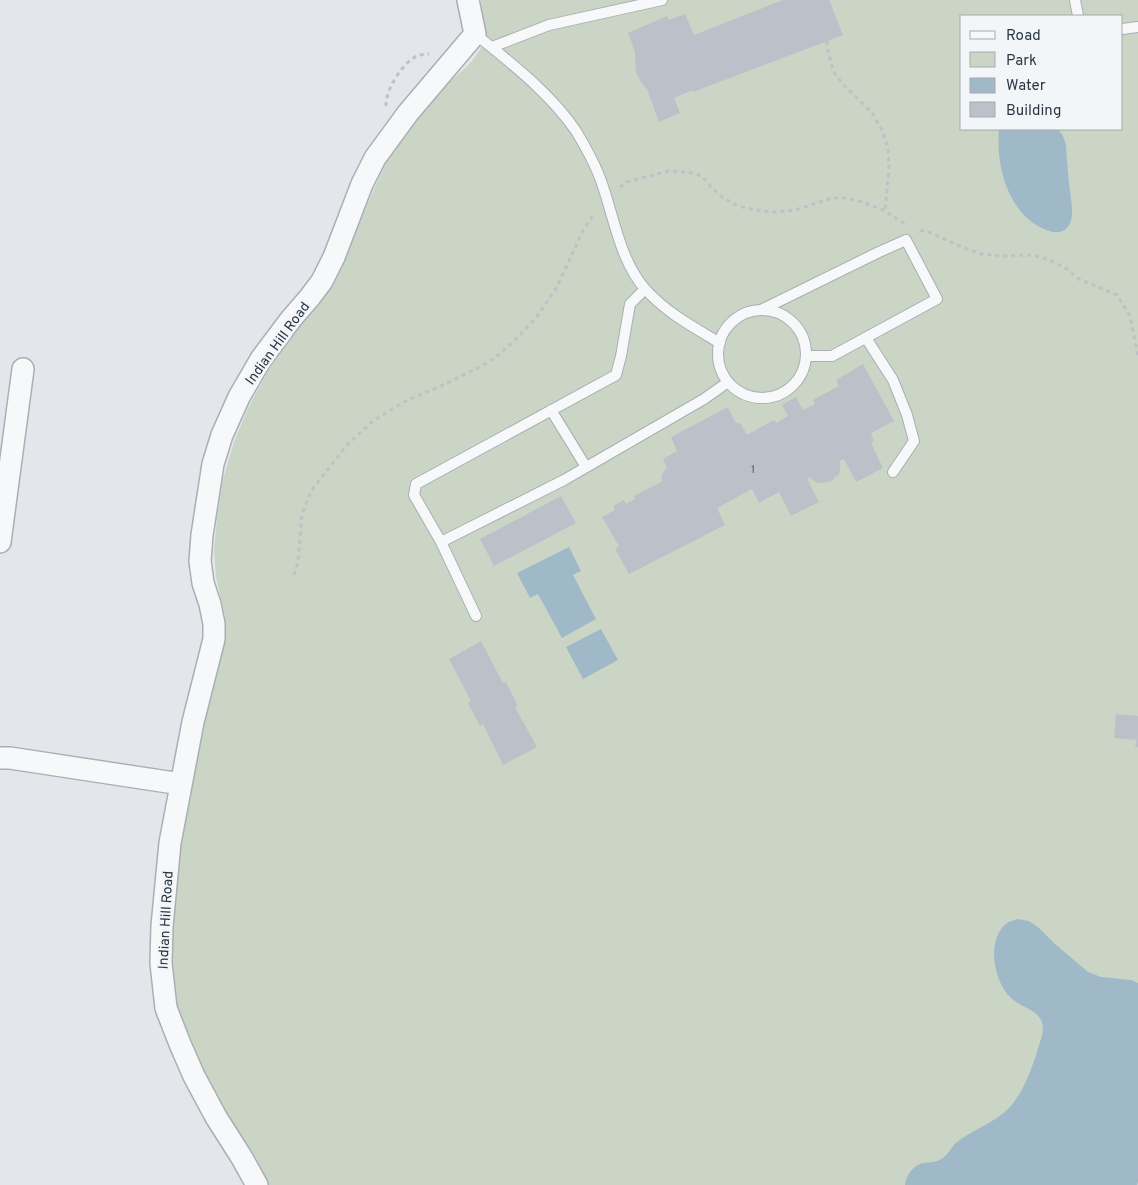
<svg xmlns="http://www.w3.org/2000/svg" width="1138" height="1185" font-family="Overpass,sans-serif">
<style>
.green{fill:#cbd5c5;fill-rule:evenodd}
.water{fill:#a0b9c9}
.building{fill:#bbc1c8}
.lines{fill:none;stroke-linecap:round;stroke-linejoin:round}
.lane-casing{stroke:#a8afb5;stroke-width:12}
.street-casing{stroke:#a8afb5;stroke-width:24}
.path{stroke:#bdc2c6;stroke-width:3;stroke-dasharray:4 4;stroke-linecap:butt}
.lane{stroke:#f6f8f9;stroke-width:10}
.street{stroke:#f6f8f9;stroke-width:21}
.labels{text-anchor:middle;stroke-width:5;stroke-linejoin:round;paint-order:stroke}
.number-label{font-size:11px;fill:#4f5a64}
.street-label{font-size:14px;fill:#2b3743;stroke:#f3f6f8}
</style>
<rect width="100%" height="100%" fill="#e3e7eb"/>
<path class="green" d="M481 0H1138V1185H266L214 1099 183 1028 173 994 170 960 174 880 199 737 224 632 225 616 216 577 214 550 217 518 223 479 234 442 248 408 273 362 299 326 317 307 329 291 342 268 368 202 387 160 401 137 437 92 462 71 472 61 481 48 484 31ZM962 16H1122V129H962Z"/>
<path class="water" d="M999 129H1058L1063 136 1066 145C1067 160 1068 176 1070 191 1071 198 1072 206 1072 214 1072 217 1071 222 1069 225 1066 231 1060 233 1053 232 1010 222 995 167 999 129Z
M569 547 581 571 573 575 596 619 562 638 538 594 530 598 517 573Z
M601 629 618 660 583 679 566 647Z
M1018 919 1029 921 1039 928 1055 944 1088 972 1101 977 1131 980 1138 983V1181L1137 1185H905C906 1176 913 1165 923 1163 931 1162 937 1163 944 1157 949 1153 952 1146 956 1143 973 1129 995 1123 1010 1107 1026 1088 1033 1065 1040 1042 1043 1034 1045 1024 1039 1017 1032 1008 1019 1006 1011 998 993 981 986 939 1007 923 1010 921 1015 920 1018 919Z"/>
<path class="building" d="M783 0H829L843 35 693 92V90L674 98 680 113 659 122 647 89 641 82 636 72 635 52 628 33 667 16 669 20 685 14 694 35Z
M863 364 894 421 871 433 874 441 871 443 883 468 856 482 844 459 840 461V468L839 474 830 482 818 483 812 480 810 477 807 479 819 502 791 516 779 492 759 503 752 489 717 508 725 525 629 574 615 549 619 546 602 517 615 510 613 506 624 500 626 504 635 499 634 496 663 481 661 478 664 470 667 469 663 459 677 451 671 437 728 407 735 422 741 424 747 435 774 420 776 423 788 416 782 405 796 397 803 410 815 404 813 400 839 386 836 380Z
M561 496 576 523 494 566 480 539Z
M481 641 503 683 506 682 518 706 515 707 537 747 503 765 483 724 480 726 468 703 471 701 449 659Z
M1116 714 1138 716V747H1135L1137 740 1114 738Z"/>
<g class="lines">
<defs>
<path id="lane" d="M1075 0 1078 16
M1122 29 1138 27
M475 34C511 63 550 93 576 131 585 146 594 162 600 178 614 215 619 260 646 290 667 313 693 327 720 343
M492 47 549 25 662 0
M761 310 879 252 906 240 937 299 832 356H806
M718 354a44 44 0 1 1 88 0a44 44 0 1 1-88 0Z
M866 338 893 380 907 415 914 441 893 472
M551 410 586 467
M441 542 564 480 704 399 728 382
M476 616 441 542 414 495 416 484 616 375 621 356 630 304 645 289"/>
<path id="street" d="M0 542 23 369
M0 758H10L181 784
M257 1185 242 1158 216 1117 194 1076 180 1044 166 1008 161 963 162 926 170 843 193 722 210 655 214 639V624L210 604 203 583 200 561 202 535 213 464 222 435 239 397 261 359 291 319 310 297 322 281 334 257 362 184 375 158 408 113 475 34 468 0"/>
</defs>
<use href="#lane" class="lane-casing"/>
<use href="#street" class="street-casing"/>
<path class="path" d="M827 41V46L833 71 842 83 872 113 882 130 888 148 889 169 885 211
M386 106C385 91 402 63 417 56 420 54 425 55 429 54
M620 187 627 182 668 171 688 172 702 176 711 187 722 197 738 206 761 211 777 212 795 210 832 198H847L865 203 885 211 905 224
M920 230 931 233 969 250 982 254 1001 256 1033 255 1050 260 1067 269 1079 279 1117 295 1130 316 1138 356
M294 575 298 562 302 514 311 491 347 445 374 420 389 411 408 400 443 385 478 368 496 357 511 344 536 318 555 290 565 270 583 230 594 214"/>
<use href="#lane" class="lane"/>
<use href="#street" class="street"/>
</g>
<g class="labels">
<g class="number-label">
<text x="753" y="473">1</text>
</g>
<g class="street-label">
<text transform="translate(277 343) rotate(-54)" y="5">Indian Hill Road</text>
<text transform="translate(165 920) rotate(-87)" y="5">Indian Hill Road</text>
</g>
</g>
<rect x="960" y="15" width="162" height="115" fill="#f3f6f8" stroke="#a3aab0"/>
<rect x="970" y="31" width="25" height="8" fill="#f6f8f9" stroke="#a3aab0"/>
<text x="1006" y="40" font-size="15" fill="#2b3743">Road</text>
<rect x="970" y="52" width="25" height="15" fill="#cbd5c5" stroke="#a3aab0"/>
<text x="1006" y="65" font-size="15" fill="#2b3743">Park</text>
<rect x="970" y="78" width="25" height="15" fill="#a0b9c9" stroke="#a3aab0"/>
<text x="1006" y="90" font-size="15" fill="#2b3743">Water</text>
<rect x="970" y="102" width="25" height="15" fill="#bbc1c8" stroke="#a3aab0"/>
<text x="1006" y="115" font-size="15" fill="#2b3743">Building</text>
</svg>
